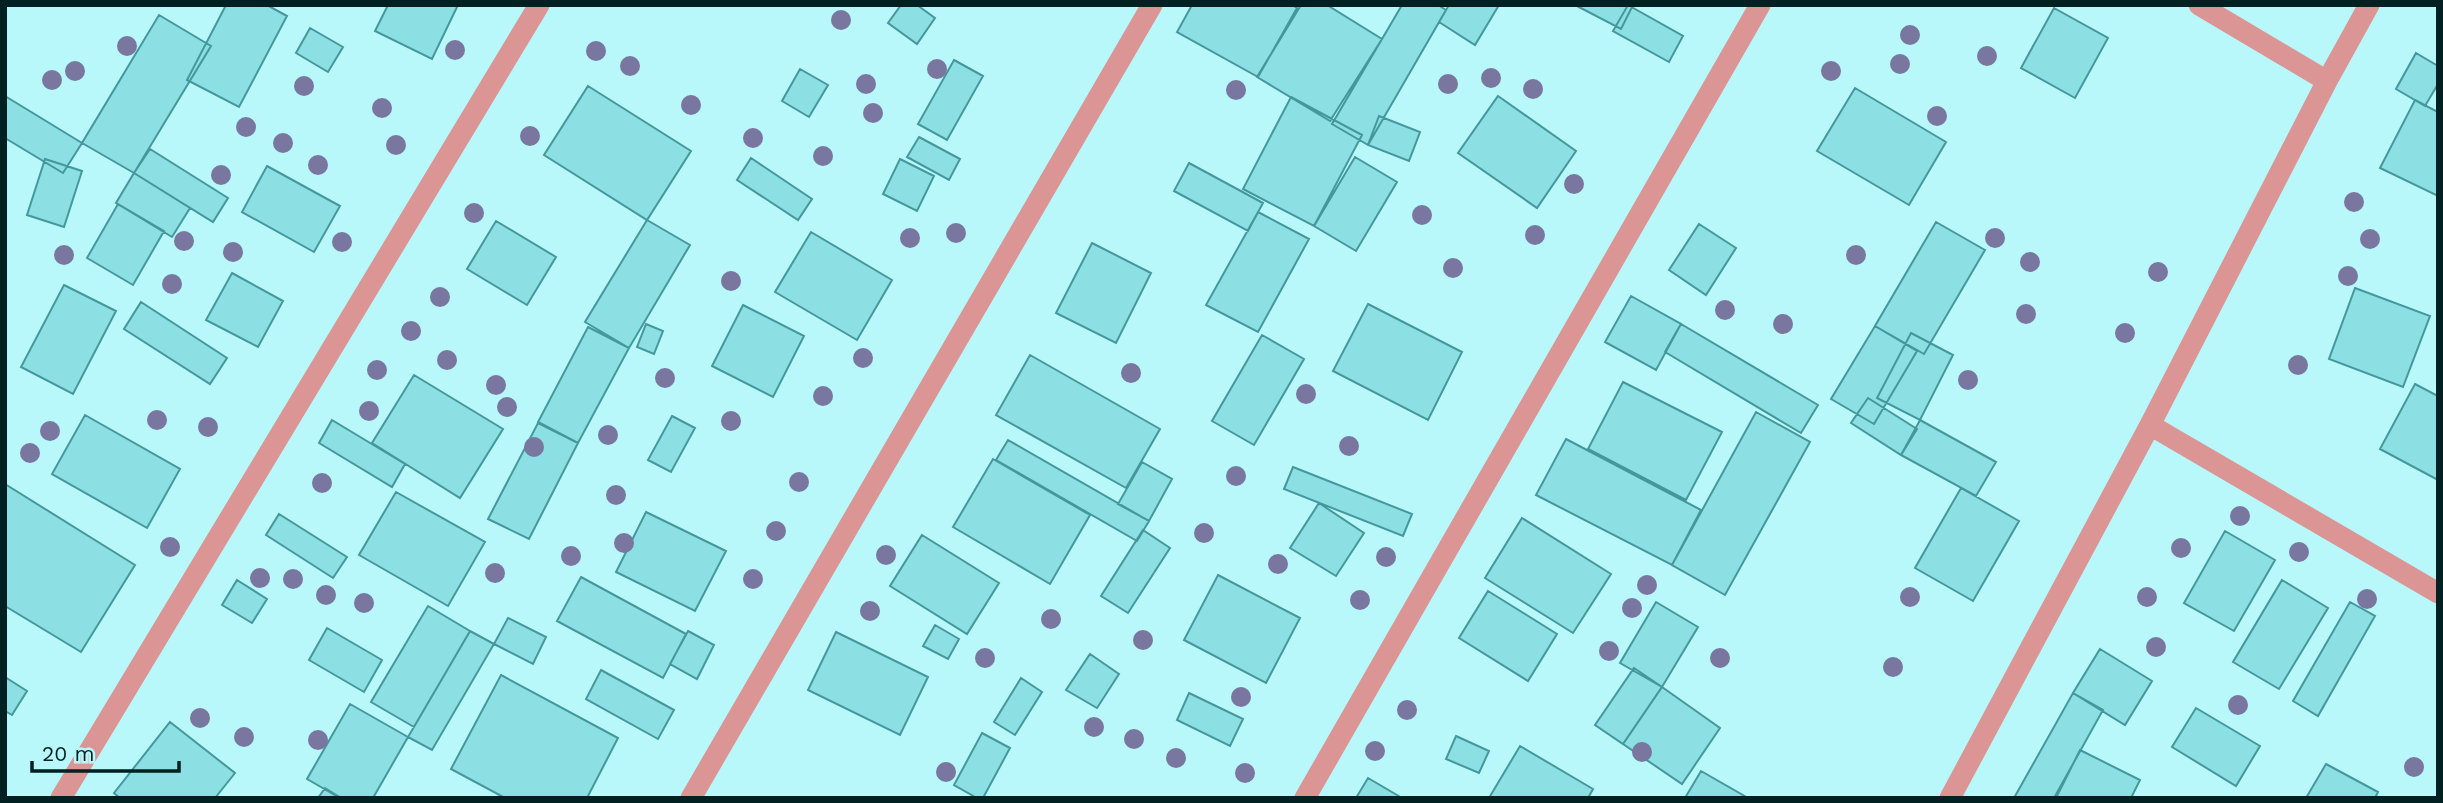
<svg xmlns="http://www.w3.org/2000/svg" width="2443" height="803" font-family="'Work Sans',sans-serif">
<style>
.building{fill:#8cdfe3;stroke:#44989c;stroke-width:2}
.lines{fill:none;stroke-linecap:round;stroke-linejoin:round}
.minor{stroke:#da9594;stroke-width:21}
.tree{fill:#79769f}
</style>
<rect width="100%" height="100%" fill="#b8f8fb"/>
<path class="building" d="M226 5H267L287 16 239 107 187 80Z
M388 5H458L432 59 375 31Z
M901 5H917L935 18 917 44 888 23Z
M1192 5H1292L1297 8 1258 77 1177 32Z
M1301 5H1327L1382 39 1330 121 1257 77Z
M1402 5H1438L1446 10 1368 145 1332 124Z
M1449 5H1499L1475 45 1439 22Z
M1575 5H1633L1621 29Z
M1628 5 1683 36 1669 62 1613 31Z
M2054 8 2108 38 2075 98 2021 68Z
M159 15 211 46 134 173 82 143Z
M310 28 343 47 328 72 296 53Z
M2416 53 2438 66V84L2425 106 2396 89Z
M954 60 983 76 947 140 918 124Z
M800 69 828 85 809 117 782 101Z
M588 86 691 151 647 220 544 155Z
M1855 88 1946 142 1909 205 1817 151Z
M5 96 82 143 63 173 5 138Z
M1498 96 1576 151 1537 208 1458 153Z
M1291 97 1362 135 1314 226 1243 189Z
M2415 100 2438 112V196L2380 168Z
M1379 116 1420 132 1409 161 1368 145Z
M919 137 960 159 949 180 907 157Z
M150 149 228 198 213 222 134 173Z
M1355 157 1397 182 1356 251 1314 226Z
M751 158 812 199 798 220 737 180Z
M45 159 82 171 64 227 27 215Z
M900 159 934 176 917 211 883 194Z
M1189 163 1263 203 1248 231 1174 191Z
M267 166 340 206 314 252 242 212Z
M134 173 190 208 172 237 116 203Z
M118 204 164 231 133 285 87 258Z
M1258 212 1309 239 1258 332 1206 305Z
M647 220 690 245 629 348 585 322Z
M496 221 556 257 527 305 467 269Z
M1936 222 1985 250 1924 354 1875 326Z
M1699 224 1736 248 1706 295 1669 270Z
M811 232 892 280 857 340 775 292Z
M1092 243 1151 273 1116 343 1056 313Z
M232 273 283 301 258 347 206 320Z
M64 285 116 311 73 394 21 367Z
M2355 288 2430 316 2403 387 2329 359Z
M1631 296 1681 324 1656 370 1605 342Z
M141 302 227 358 210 384 124 329Z
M1368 304 1462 352 1428 420 1333 371Z
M743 305 804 336 773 397 712 366Z
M646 324 663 331 654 354 637 347Z
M1681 324 1818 405 1801 433 1665 352Z
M1875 326 1917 351 1874 424 1831 399Z
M588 327 629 348 578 443 538 422Z
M1911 333 1953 355 1920 420 1877 398Z
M1262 335 1304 359 1254 445 1212 421Z
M1030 355 1160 429 1126 488 996 415Z
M414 375 503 429 460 498 372 443Z
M1623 382 1722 432 1686 500 1588 449Z
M2415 384 2438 396V480L2380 449Z
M1868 398 1917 429 1901 455 1851 423Z
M1756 412 1810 442 1725 595 1672 565Z
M85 415 180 469 147 528 52 474Z
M672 416 695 428 671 472 648 460Z
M332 420 405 464 392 487 319 443Z
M1920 420 1996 462 1976 496 1901 455Z
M538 423 578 443 529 539 488 519Z
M1566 439 1701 510 1672 565 1536 495Z
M1008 440 1149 521 1137 541 996 460Z
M993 459 1090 515 1050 584 953 527Z
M1142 462 1172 479 1149 521 1118 504Z
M1293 467 1412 514 1403 536 1284 489Z
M5 484 135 565 81 652 5 606Z
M1961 488 2019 521 1973 601 1915 568Z
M396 492 485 542 448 606 359 555Z
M1319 503 1364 533 1336 576 1290 548Z
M646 512 726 551 695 611 616 572Z
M279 514 347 557 333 578 266 535Z
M1522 518 1611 574 1573 633 1485 578Z
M1143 530 1170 548 1128 613 1101 596Z
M2225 531 2275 560 2234 631 2184 603Z
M922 535 999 583 967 634 890 586Z
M1218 575 1300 618 1266 683 1184 640Z
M581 577 686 634 663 678 557 621Z
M237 580 267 599 252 623 222 605Z
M2282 580 2328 608 2279 689 2233 662Z
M1488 591 1557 634 1528 681 1459 638Z
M1656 602 1698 627 1662 687 1620 663Z
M2350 602 2375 616 2318 716 2293 701Z
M428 606 470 631 414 727 371 702Z
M508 618 546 637 533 664 494 644Z
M935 625 959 639 948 659 923 646Z
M327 628 382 660 364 692 309 660Z
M470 631 494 644 432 750 408 737Z
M688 631 714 645 697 679 670 664Z
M836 632 928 677 900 735 808 690Z
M2100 649 2152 681 2125 725 2073 693Z
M1090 654 1119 674 1097 708 1066 690Z
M1634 668 1662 687 1623 744 1595 725Z
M601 670 674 710 658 739 586 699Z
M501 675 618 738 587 798H505L451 769Z
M5 677 27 691 12 715 5 711Z
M1021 678 1042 692 1015 735 994 722Z
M1662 687 1720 728 1682 784 1623 744Z
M1189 693 1243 719 1230 746 1177 720Z
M2073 693 2103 710 2054 798H2014Z
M350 704 408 737 373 798H340L307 779Z
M2196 708 2260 746 2236 786 2172 747Z
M170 722 235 773 215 798H120L114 793Z
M982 733 1010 748 983 798H977L954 785Z
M1456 736 1489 751 1479 773 1446 759Z
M1520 746 1593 789 1588 798H1489Z
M2080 750 2140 780 2131 798H2056Z
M2326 764 2378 792 2375 798H2306Z
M1701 771 1748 798H1685Z
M1368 778 1402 798H1356Z
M325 788 341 798H318Z"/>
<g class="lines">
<path class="minor" d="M2199 5 2327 81
M2150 425 2438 593
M61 798 539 5
M691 798 1152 5
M1305 798 1760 5
M1950 798 2150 425 2327 81 2369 5"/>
</g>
<g class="tree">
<circle cx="841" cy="20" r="10"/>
<circle cx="1910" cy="35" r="10"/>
<circle cx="127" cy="46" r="10"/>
<circle cx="455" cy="50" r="10"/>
<circle cx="596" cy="51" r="10"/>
<circle cx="1987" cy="56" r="10"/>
<circle cx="1900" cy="64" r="10"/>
<circle cx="630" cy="66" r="10"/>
<circle cx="937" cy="69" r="10"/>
<circle cx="75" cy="71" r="10"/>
<circle cx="1831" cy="71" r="10"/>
<circle cx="1491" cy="78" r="10"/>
<circle cx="52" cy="80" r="10"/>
<circle cx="866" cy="84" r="10"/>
<circle cx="1448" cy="84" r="10"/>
<circle cx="304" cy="86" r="10"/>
<circle cx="1533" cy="89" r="10"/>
<circle cx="1236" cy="90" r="10"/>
<circle cx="691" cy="105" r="10"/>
<circle cx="382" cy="108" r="10"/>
<circle cx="873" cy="113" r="10"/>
<circle cx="1937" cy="116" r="10"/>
<circle cx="246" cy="127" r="10"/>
<circle cx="530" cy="136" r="10"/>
<circle cx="753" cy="138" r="10"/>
<circle cx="283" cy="143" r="10"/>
<circle cx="396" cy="145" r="10"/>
<circle cx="823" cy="156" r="10"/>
<circle cx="318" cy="165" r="10"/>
<circle cx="221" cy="175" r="10"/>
<circle cx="1574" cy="184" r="10"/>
<circle cx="2354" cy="202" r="10"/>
<circle cx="474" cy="213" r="10"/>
<circle cx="1422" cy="215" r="10"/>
<circle cx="956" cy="233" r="10"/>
<circle cx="1535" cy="235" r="10"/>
<circle cx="910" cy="238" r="10"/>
<circle cx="1995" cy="238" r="10"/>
<circle cx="2370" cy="239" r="10"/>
<circle cx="184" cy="241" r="10"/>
<circle cx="342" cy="242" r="10"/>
<circle cx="233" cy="252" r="10"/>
<circle cx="64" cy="255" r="10"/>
<circle cx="1856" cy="255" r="10"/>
<circle cx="2030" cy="262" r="10"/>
<circle cx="1453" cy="268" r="10"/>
<circle cx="2158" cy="272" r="10"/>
<circle cx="2348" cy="276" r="10"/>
<circle cx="731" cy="281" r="10"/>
<circle cx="172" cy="284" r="10"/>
<circle cx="440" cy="297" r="10"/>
<circle cx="1725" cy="310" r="10"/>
<circle cx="2026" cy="314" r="10"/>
<circle cx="1783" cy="324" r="10"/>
<circle cx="411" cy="331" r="10"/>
<circle cx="2125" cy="333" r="10"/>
<circle cx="863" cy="358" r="10"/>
<circle cx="447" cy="360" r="10"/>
<circle cx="2298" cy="365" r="10"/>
<circle cx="377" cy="370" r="10"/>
<circle cx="1131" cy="373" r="10"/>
<circle cx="665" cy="378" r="10"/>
<circle cx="1968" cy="380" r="10"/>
<circle cx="496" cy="385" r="10"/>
<circle cx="1306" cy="394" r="10"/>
<circle cx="823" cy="396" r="10"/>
<circle cx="507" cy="407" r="10"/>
<circle cx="369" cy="411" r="10"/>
<circle cx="157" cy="420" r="10"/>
<circle cx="731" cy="421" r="10"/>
<circle cx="208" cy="427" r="10"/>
<circle cx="50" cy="431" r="10"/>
<circle cx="608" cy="435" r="10"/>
<circle cx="1349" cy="446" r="10"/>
<circle cx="534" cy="447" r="10"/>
<circle cx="30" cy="453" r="10"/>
<circle cx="1236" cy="476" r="10"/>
<circle cx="799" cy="482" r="10"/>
<circle cx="322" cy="483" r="10"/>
<circle cx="616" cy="495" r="10"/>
<circle cx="2240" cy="516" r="10"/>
<circle cx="776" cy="531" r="10"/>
<circle cx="1204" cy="533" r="10"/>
<circle cx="624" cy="543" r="10"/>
<circle cx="170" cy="547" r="10"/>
<circle cx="2181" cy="548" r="10"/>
<circle cx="2299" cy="552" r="10"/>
<circle cx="886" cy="555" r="10"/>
<circle cx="571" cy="556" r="10"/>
<circle cx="1386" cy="557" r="10"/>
<circle cx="1278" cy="564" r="10"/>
<circle cx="495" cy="573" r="10"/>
<circle cx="260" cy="578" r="10"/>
<circle cx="293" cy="579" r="10"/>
<circle cx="753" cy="579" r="10"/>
<circle cx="1647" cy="585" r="10"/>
<circle cx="326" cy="595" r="10"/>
<circle cx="1910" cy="597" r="10"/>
<circle cx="2147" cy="597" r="10"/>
<circle cx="2367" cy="599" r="10"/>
<circle cx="1360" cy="600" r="10"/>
<circle cx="364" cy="603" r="10"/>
<circle cx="1632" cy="608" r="10"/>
<circle cx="870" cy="611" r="10"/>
<circle cx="1051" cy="619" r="10"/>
<circle cx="1143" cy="640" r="10"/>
<circle cx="2156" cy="647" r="10"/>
<circle cx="1609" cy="651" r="10"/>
<circle cx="985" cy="658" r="10"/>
<circle cx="1720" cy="658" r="10"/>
<circle cx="1893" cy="667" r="10"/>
<circle cx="1241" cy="697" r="10"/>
<circle cx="2238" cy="705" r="10"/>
<circle cx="1407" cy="710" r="10"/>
<circle cx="200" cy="718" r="10"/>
<circle cx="1094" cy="727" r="10"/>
<circle cx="244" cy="737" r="10"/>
<circle cx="1134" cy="739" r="10"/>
<circle cx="318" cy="740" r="10"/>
<circle cx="1375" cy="751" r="10"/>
<circle cx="1642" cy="752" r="10"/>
<circle cx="1176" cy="758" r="10"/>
<circle cx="2414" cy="767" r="10"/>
<circle cx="946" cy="772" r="10"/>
<circle cx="1245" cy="773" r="10"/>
</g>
<rect width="2443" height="803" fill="none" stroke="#002022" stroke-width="14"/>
<path d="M32 761v10h147v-10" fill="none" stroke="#002022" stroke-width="3.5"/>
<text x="42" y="761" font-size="21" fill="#002022" stroke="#b8f8fb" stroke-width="5" paint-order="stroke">20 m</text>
</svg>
